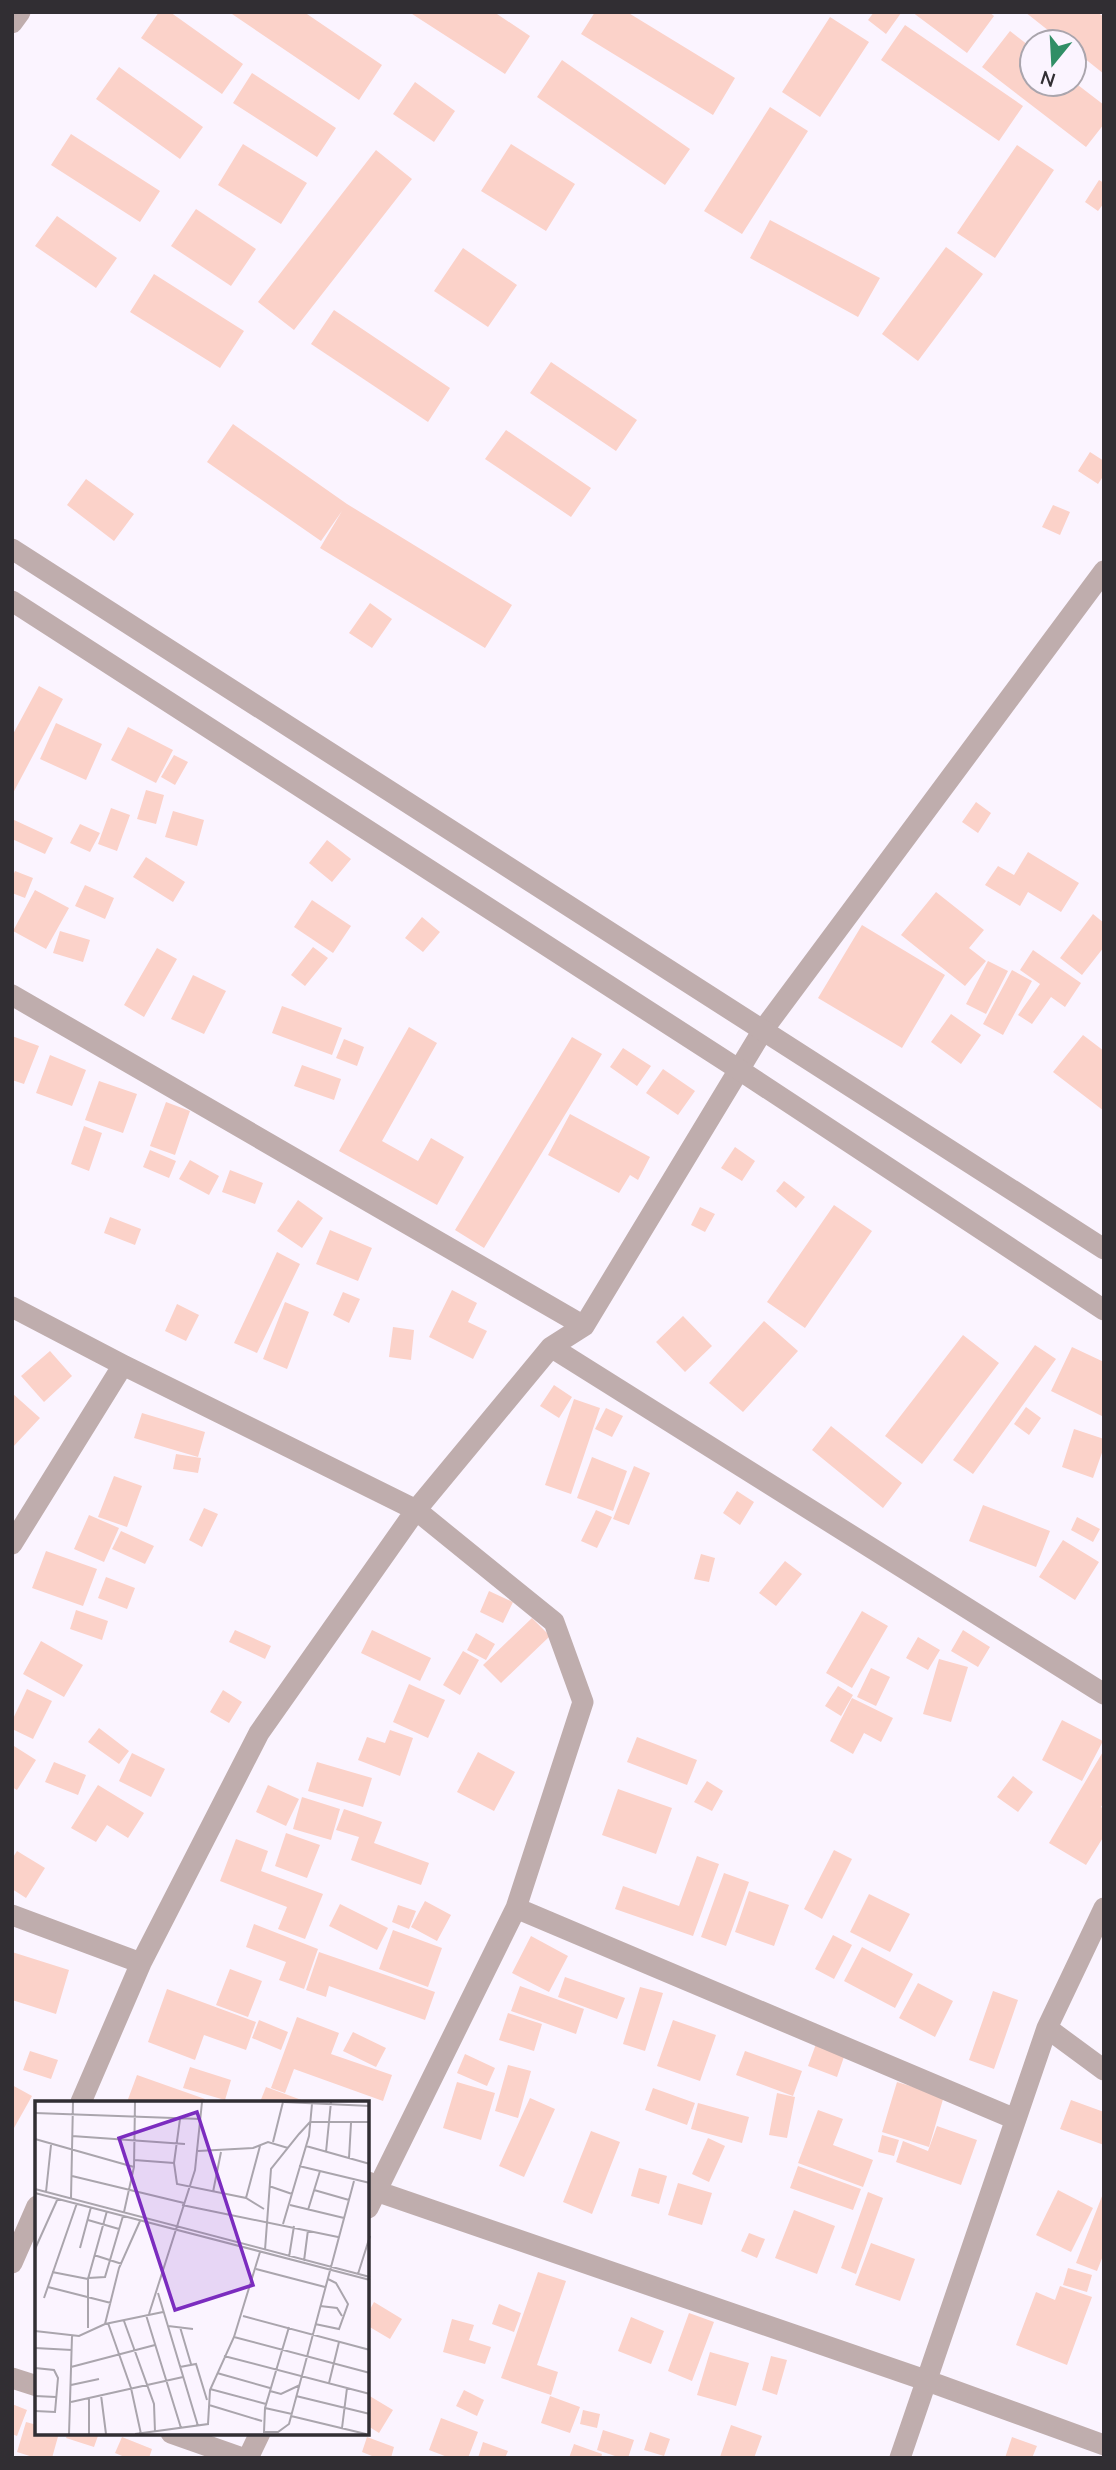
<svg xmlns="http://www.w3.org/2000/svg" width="1116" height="2470" font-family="'Nunito Sans',sans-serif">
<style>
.building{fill:#fbd2c9}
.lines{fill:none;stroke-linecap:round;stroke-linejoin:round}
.minor{stroke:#bfadad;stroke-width:21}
.tertiary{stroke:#bfadad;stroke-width:21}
.inset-road{fill:none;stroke:#aaa5ad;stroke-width:2}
.view{fill:#7b2cbf;fill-opacity:0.15;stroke:#7b2cbf;stroke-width:3.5}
.inset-edge{fill:none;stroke:#312e33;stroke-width:3.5}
</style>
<rect width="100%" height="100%" fill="#fbf4ff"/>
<path class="building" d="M159 12H170L243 64 222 94 141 38Z
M233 12H304L382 65 359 100 232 14Z
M409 12H494L530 36 505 74Z
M595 12H627L735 78 713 115 581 34Z
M874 12H900L901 13 886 34 868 20Z
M912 12H989L994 16 967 53Z
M1025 12H1097L1104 17V74L1074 50V42H1063Z
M830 17 869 42 820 117 782 92Z
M905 25 1023 106 999 141 881 60Z
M1010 31 1032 48V84H1074V82L1104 105V124L1086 147 982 67Z
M562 60 690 149 665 185 537 97Z
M119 67 203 127 180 159 96 99Z
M252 73 336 128 317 157 233 103Z
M415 82 455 111 434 142 393 114Z
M770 107 808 131 742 234 704 211Z
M71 134 160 191 140 222 51 165Z
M243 144 307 183 281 224 218 185Z
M511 144 575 184 546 231 481 191Z
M1017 145 1054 170 995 258 957 233Z
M376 150 412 179 294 330 258 302Z
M1099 180 1104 183V203L1098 211 1085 202Z
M196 209 256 249 231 286 171 246Z
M57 216 117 258 96 288 35 246Z
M770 220 880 278 858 317 750 258Z
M946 247 983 274 918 361 882 334Z
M463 248 517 285 488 327 434 291Z
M154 274 244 331 220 368 130 312Z
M334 310 450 388 428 422 311 344Z
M551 362 637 420 616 451 530 393Z
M233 424 347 504 512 605 485 648 320 548 342 511 321 541 207 462Z
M506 430 591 488 571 517 485 459Z
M1090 452 1104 461V475L1098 484 1078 471Z
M86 479 134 514 114 541 67 505Z
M1053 505 1070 512 1060 535 1042 527Z
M370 603 392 619 372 648 349 633Z
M39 686 63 699 12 795V736Z
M56 723 102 744 86 780 40 759Z
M128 727 173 750 156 783 111 760Z
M174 755 188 762 175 785 161 777Z
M146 790 164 795 156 824 137 819Z
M976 802 991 813 978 833 962 822Z
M111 808 130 815 117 851 98 844Z
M173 811 204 820 197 846 165 837Z
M12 819 53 838 45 854 12 839Z
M80 824 100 833 90 852 70 843Z
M327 840 351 859 332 882 309 863Z
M1028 852 1079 883 1061 912 1028 892 1020 906 985 885 998 866 1014 875Z
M146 857 185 882 173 902 133 877Z
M15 871 33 878 25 898 12 893V878Z
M85 885 114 898 105 919 75 906Z
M35 890 69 908 46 949 13 931Z
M936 892 984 930 969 948 986 961 965 986 901 935Z
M312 900 351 926 333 953 294 927Z
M1093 914 1104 923V947L1082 975 1060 958Z
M422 917 440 932 423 952 405 938Z
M862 925 945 975 902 1048 818 998Z
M60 931 90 940 83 962 53 953Z
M313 947 328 958 305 986 291 975Z
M157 948 177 959 144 1017 124 1005Z
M1033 950 1081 983 1065 1007 1051 997 1032 1024 1018 1015 1040 984 1020 970Z
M988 961 1008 971 986 1014 966 1004Z
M1012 970 1032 981 1003 1035 983 1024Z
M193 975 226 991 204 1034 171 1019Z
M282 1006 342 1028 332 1055 272 1033Z
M951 1014 981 1035 961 1064 931 1042Z
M409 1027 437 1043 382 1141 418 1161 431 1138 464 1157 437 1205 339 1151Z
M1083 1035 1104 1051V1111L1053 1072Z
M12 1036 39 1046 24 1084 12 1080Z
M572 1037 602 1054 484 1248 455 1230Z
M344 1039 364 1047 357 1066 336 1058Z
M623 1048 651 1066 637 1086 610 1067Z
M50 1055 86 1070 72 1106 36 1093Z
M302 1065 341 1079 334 1100 294 1086Z
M663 1069 695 1091 678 1115 646 1093Z
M99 1081 137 1094 123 1133 85 1120Z
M166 1102 190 1111 175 1155 150 1146Z
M570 1114 650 1157 638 1180 630 1175 619 1193 548 1155Z
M84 1126 102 1133 89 1171 71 1164Z
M735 1147 755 1161 742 1181 721 1168Z
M150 1150 176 1161 169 1178 143 1167Z
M190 1160 219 1176 209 1195 179 1179Z
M230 1170 263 1183 255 1204 222 1192Z
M784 1181 805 1197 796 1208 776 1191Z
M298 1200 323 1218 302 1248 277 1231Z
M834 1205 872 1231 805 1328 767 1302Z
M700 1207 715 1214 705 1232 691 1225Z
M110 1217 141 1229 135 1245 104 1233Z
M330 1230 372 1248 358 1281 316 1264Z
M277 1252 300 1264 257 1353 234 1343Z
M452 1290 477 1303 468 1322 487 1331 473 1359 429 1337Z
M343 1292 360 1299 349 1323 333 1315Z
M285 1302 309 1312 287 1369 263 1359Z
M177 1304 199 1315 186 1341 165 1331Z
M683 1316 712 1346 685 1372 656 1342Z
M764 1321 798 1351 743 1412 709 1383Z
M393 1327 414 1330 411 1360 389 1357Z
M963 1335 999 1363 922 1464 885 1436Z
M1035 1345 1056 1359 973 1474 953 1460Z
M1072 1347 1104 1362V1417L1051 1391Z
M50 1351 72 1376 44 1402 21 1376Z
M554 1385 572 1397 559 1418 540 1406Z
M12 1393 40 1418 12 1448Z
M574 1399 600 1408 571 1494 545 1485Z
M1026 1407 1041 1418 1029 1435 1014 1424Z
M606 1408 623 1416 612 1437 595 1429Z
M142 1413 205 1432 198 1457 134 1438Z
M831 1426 902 1483 883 1508 812 1450Z
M1074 1429 1104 1439V1447L1093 1478 1062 1467Z
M176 1454 201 1458 198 1473 173 1469Z
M592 1457 627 1471 613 1511 577 1498Z
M634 1466 650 1473 629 1525 613 1519Z
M114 1476 142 1486 127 1527 98 1517Z
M737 1491 754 1502 740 1525 723 1513Z
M983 1505 1050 1531 1036 1567 969 1541Z
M204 1508 218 1514 202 1547 189 1540Z
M596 1510 612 1517 597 1548 581 1541Z
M89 1515 119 1528 104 1562 74 1549Z
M1077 1517 1100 1529 1093 1542 1071 1530Z
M121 1531 154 1546 145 1564 112 1549Z
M1063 1540 1099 1562 1075 1600 1039 1577Z
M46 1551 97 1569 83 1606 32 1588Z
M701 1554 715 1558 709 1582 694 1579Z
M785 1561 802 1574 776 1606 759 1593Z
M106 1577 135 1588 127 1609 98 1598Z
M489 1591 513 1602 503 1623 480 1612Z
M76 1610 108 1621 102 1640 70 1629Z
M862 1611 888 1626 852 1688 826 1673Z
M532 1618 550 1636 501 1683 483 1665Z
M235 1630 271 1646 265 1659 229 1642Z
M372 1630 431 1658 420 1681 361 1653Z
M963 1630 990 1647 978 1667 951 1651Z
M476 1633 495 1644 486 1660 467 1650Z
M918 1637 940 1650 928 1670 906 1658Z
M41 1641 83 1665 64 1697 23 1674Z
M463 1651 479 1660 460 1695 443 1685Z
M939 1659 968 1667 951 1722 923 1714Z
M871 1668 890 1677 876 1706 857 1697Z
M409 1684 445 1700 428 1738 393 1722Z
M838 1686 853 1695 841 1716 825 1706Z
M27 1689 52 1701 33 1739 12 1729V1721Z
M223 1690 242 1702 229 1723 210 1712Z
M852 1698 893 1718 881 1742 864 1733 853 1754 830 1741Z
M1062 1720 1103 1741 1082 1781 1042 1760Z
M99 1728 129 1751 119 1764 88 1742Z
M390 1730 413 1738 400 1776 358 1760 367 1737 385 1743Z
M637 1737 697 1760 687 1785 627 1762Z
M14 1746 36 1760 17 1790 12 1787V1749Z
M1104 1750V1802L1101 1807 1104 1809V1836L1086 1865 1049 1843Z
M478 1752 515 1772 494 1811 457 1792Z
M132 1753 165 1769 151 1797 119 1781Z
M54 1762 86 1775 78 1795 45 1782Z
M317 1762 372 1778 363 1807 308 1791Z
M1013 1776 1033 1792 1018 1812 997 1797Z
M707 1781 723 1791 712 1811 694 1802Z
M98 1785 144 1813 128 1838 107 1825 96 1842 71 1828Z
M268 1785 299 1799 286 1826 256 1812Z
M618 1789 672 1808 656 1854 602 1835Z
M302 1797 340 1809 331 1840 293 1829Z
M344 1809 382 1822 374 1843 429 1863 421 1885 351 1860 359 1837 336 1830Z
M286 1833 320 1845 307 1878 275 1866Z
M236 1839 268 1851 261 1871 323 1894 305 1939 278 1929 287 1907 220 1881Z
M834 1850 852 1859 822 1919 804 1909Z
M17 1851 45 1868 26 1898 12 1889V1859Z
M697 1856 719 1864 693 1936 615 1909 623 1886 679 1906Z
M724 1873 749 1882 726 1946 701 1937Z
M749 1891 789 1905 774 1946 735 1932Z
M869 1894 910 1914 890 1952 850 1932Z
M425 1901 451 1915 437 1941 411 1927Z
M340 1904 388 1928 377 1950 329 1926Z
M398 1905 416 1911 409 1929 392 1922Z
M254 1924 318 1949 304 1989 279 1980 286 1962 246 1947Z
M393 1930 442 1948 428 1987 379 1969Z
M833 1935 852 1945 834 1979 815 1969Z
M531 1936 568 1956 549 1992 512 1973Z
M862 1947 913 1974 895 2008 844 1981Z
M12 1952 69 1970 56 2014 12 2000Z
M319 1952 435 1992 425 2020 329 1986 326 1997 306 1990Z
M230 1969 262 1981 248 2017 216 2005Z
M565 1977 625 1998 617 2019 558 1997Z
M918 1983 953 2001 935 2037 899 2018Z
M520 1986 584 2009 576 2034 511 2011Z
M640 1987 663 1993 645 2051 623 2044Z
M167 1989 256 2022 246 2050 204 2035 195 2060 148 2042Z
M993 1991 1018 2000 994 2069 969 2060Z
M508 2013 542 2024 534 2051 499 2040Z
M297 2017 339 2033 331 2054 392 2075 383 2101 294 2069 285 2093 271 2088Z
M259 2020 288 2032 281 2050 252 2038Z
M673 2020 716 2035 700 2081 657 2066Z
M353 2032 386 2048 376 2067 343 2051Z
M816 2044 845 2054 837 2077 808 2066Z
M30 2051 58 2060 51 2079 23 2070Z
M745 2051 802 2071 793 2096 736 2075Z
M465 2054 495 2068 487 2086 457 2073Z
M508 2065 531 2071 518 2118 495 2111Z
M190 2067 231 2080 225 2100 183 2088Z
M137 2075 205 2099 204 2102H127Z
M457 2082 495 2093 481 2140 443 2128Z
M897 2082 944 2096 929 2147 882 2132Z
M12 2085 32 2096 14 2128 12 2127Z
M266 2087 307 2102H260Z
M653 2088 695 2103 687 2125 645 2110Z
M777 2093 795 2097 787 2138 769 2135Z
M530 2098 555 2109 524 2177 499 2166Z
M1071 2100 1104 2112V2145L1060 2129Z
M698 2103 749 2117 742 2143 691 2129Z
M818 2110 843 2119 833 2145 873 2160 863 2187 798 2163Z
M937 2126 977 2140 961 2185 896 2162 903 2141 928 2151Z
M591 2131 620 2142 592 2214 563 2202Z
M882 2135 899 2140 894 2156 878 2152Z
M708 2138 725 2146 709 2182 692 2174Z
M798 2166 861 2189 853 2210 790 2188Z
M639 2168 667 2176 659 2204 631 2196Z
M678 2183 712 2193 702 2225 668 2215Z
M1058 2190 1093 2208 1071 2252 1036 2235Z
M1104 2191V2253L1097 2271 1076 2263Z
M868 2192 883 2198 856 2274 841 2268Z
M794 2210 835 2226 817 2274 775 2258Z
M749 2233 765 2239 757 2258 741 2251Z
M871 2243 915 2259 900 2301 855 2285Z
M1068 2268 1092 2275 1087 2292 1063 2285Z
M538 2272 566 2281 537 2365 558 2372 551 2395 501 2378Z
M1060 2286 1092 2297 1067 2365 1016 2345 1036 2292 1055 2300Z
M374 2302 402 2319 390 2339 368 2326V2313Z
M499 2304 521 2313 514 2332 492 2324Z
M689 2313 714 2322 692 2381 668 2371Z
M631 2317 664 2331 651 2364 618 2351Z
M452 2319 474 2325 469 2340 491 2347 485 2364 443 2352Z
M710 2352 749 2363 736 2406 697 2395Z
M771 2356 787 2360 777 2395 762 2390Z
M464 2390 484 2400 477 2416 456 2406Z
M368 2395 393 2410 379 2433 368 2426Z
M550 2396 580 2407 570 2433 541 2423Z
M12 2404 27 2410 17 2436 12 2434Z
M583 2410 600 2414 597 2428 580 2424Z
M441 2418 478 2432 468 2458H450L429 2450Z
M26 2422 37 2425V2433H59L52 2458H36L17 2452Z
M731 2425 762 2436 754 2458 720 2457Z
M603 2430 634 2440 628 2458H621L597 2450Z
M650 2432 670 2439 664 2456 644 2450Z
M68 2433H99L94 2447 66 2438Z
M122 2437 152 2449 149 2458H127L115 2453Z
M367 2437 394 2447 391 2458H377L362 2452Z
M1012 2437 1037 2446 1032 2458H1005Z
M483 2442 508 2451 505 2458H478Z
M574 2444 602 2454 601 2458H569Z"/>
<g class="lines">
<path class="minor" d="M12 23 20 12
M12 995 584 1326
M12 1307 123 1365 416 1510 554 1622 583 1702 516 1908 368 2208
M551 1347 1104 1694
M12 1544 123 1365
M516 1908 1015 2119
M12 1915 141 1963
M1047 2028 1104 2070
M81 2102 141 1963 259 1733 416 1510 551 1347 584 1326 763 1030 1104 571
M368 2182 376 2191 925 2380 1104 2445
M12 2263 37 2206
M12 2378 37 2386
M171 2433 242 2458
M248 2458 260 2433
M900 2458 1047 2028 1104 1908"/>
<path class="tertiary" d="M12 549 1104 1249
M12 601 738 1069 1104 1310"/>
</g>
<g transform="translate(35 2101)">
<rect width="334" height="334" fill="#fbf4ff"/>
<path class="inset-road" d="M249 1 335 5M0 12 166 18M145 18 139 62 142 83 211 97 229 108M37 35 150 43M0 38 99 66M238 41 248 1M271 45 335 63M163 50 218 47 233 41 253 47M291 51 296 1M314 57 316 22M99 59 139 62M264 65 335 82M37 75 149 102M234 85 257 93M0 88 335 176M279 89 314 99M11 91 16 44M178 91 186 51M0 92 335 179M36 97 38 1M211 97 225 45M147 104 303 136M255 104 309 117M273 109 285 70M89 111 99 66 100 1M53 119 84 128M248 123 274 35 277 3M45 147 56 106M0 148 23 97M230 149 236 68 264 33 275 21H335M59 154 87 163M254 156 259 125M269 160 273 129M221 168 290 186M17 171 53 178M323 173 335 135M53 177 70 176 88 115M13 186 76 202M123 192 163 325M9 197 42 102M285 205 302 207 307 215M114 213 160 69 167 1M111 214 146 327M208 215 335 249M89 220 119 303 120 331M73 222 96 287 106 333M70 223 84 167 105 120M280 223 304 228 313 203 301 182 293 178M133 225 158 228M145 226 156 263M254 226 230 307 229 331H243L254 323 319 80M53 227V178L72 110M0 230 44 235 70 223 128 211M199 236 335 272M0 247 37 249M189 255 335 293M36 266 120 244M145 266 161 263 172 299M0 267 19 269 23 277 20 311 0 310M182 272 235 287M294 282 304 241M36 284 64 278M175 288 231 303M235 290 246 293 265 284M66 294 71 333M0 295 21 296M261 295 335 313M36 301 148 276M174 304 227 320M230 307 257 313M256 315 331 333M307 327 312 287M34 333 37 235M54 333V297M100 333 173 323 175 289 199 236 225 151"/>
<path class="view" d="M162 11 218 184 140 209 84 37Z"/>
<rect width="334" height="334" class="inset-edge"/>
</g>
<rect width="1116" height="2470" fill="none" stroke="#312e33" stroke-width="28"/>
<g transform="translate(1053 63) rotate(198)"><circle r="33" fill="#fbf4ff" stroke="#aaa5ad" stroke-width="2"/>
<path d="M0-5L12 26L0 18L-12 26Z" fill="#308e66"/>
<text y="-10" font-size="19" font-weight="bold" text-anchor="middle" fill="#312e33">N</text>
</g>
</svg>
